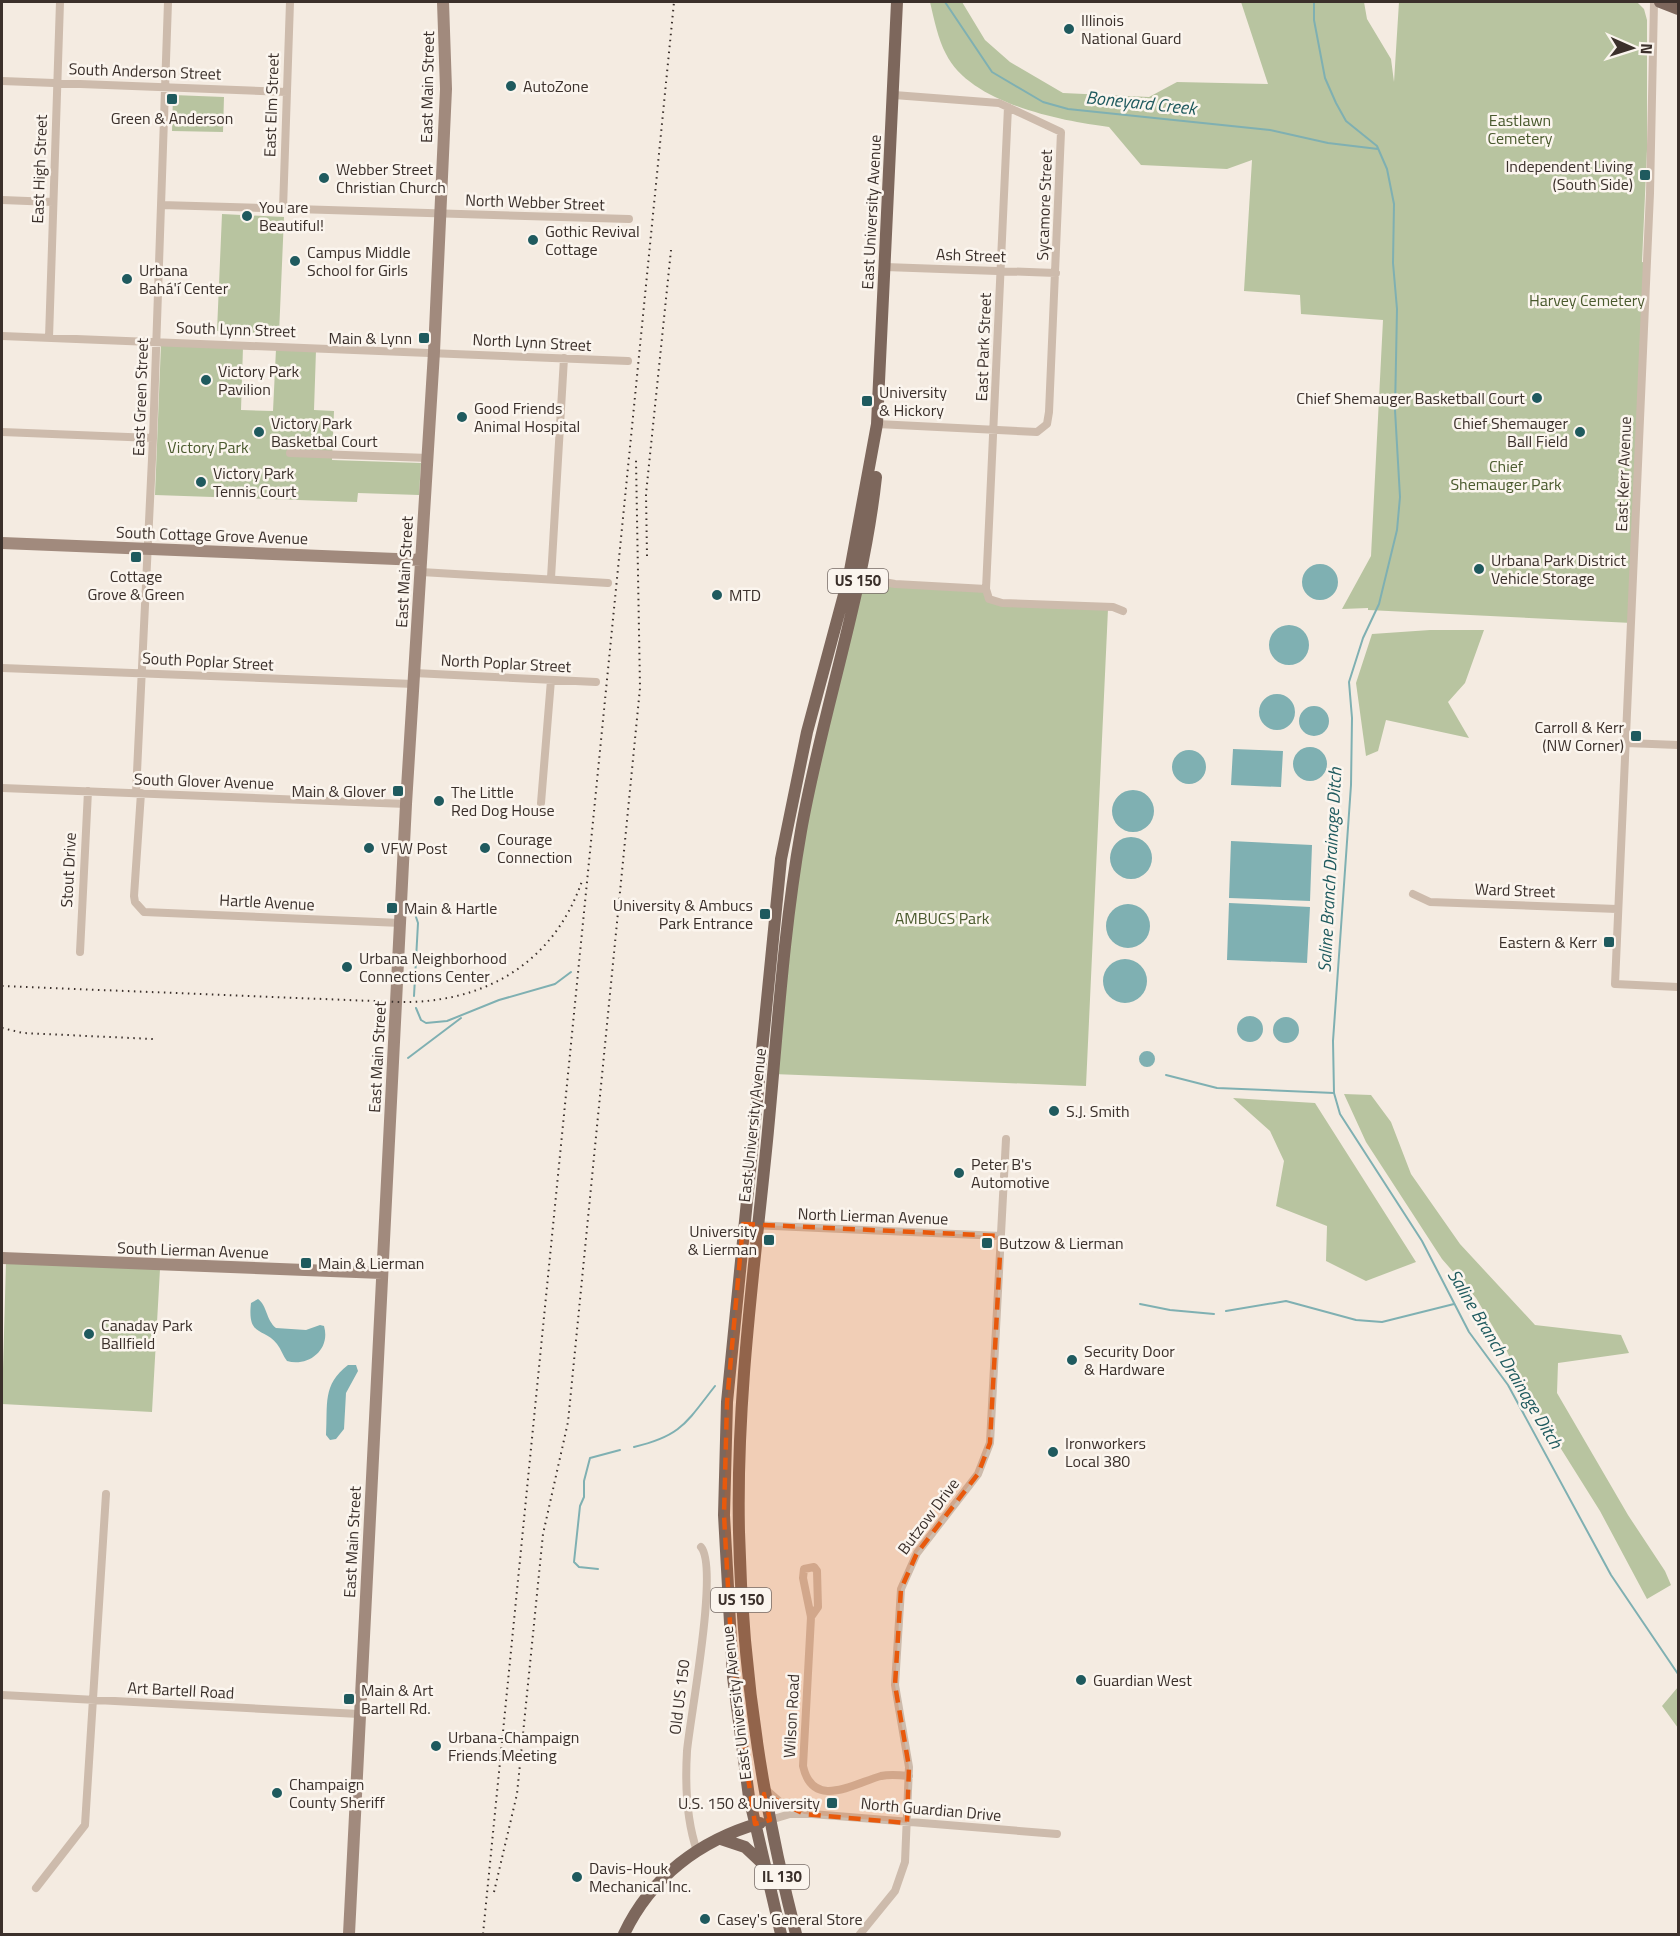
<svg xmlns="http://www.w3.org/2000/svg" width="1680" height="1936" font-family="'Titillium Web',sans-serif">
<style>
.green{fill:#b8c4a0}
.water{fill:#7fb0b2}
.lines{fill:none;stroke-linecap:round;stroke-linejoin:round}
.stream{stroke:#7fb0b2;stroke-width:2}
.street{stroke:#cdbbac;stroke-width:8}
.secondary{stroke:#a18a7d;stroke-width:12}
.primary{stroke:#7d675c;stroke-width:12}
.rail{stroke:#3b302b;stroke-width:2;stroke-dasharray:1.5 4.5;stroke-linecap:butt}
.marked{fill:#e8590c;fill-opacity:0.2;stroke:#e8590c;stroke-width:4.5;stroke-dasharray:12 8;stroke-linejoin:round}
.poi-dot{fill:#1f5a5e;stroke:#fbf5ee;stroke-width:2}
.labels{text-anchor:middle;stroke-width:5;stroke-linejoin:round;paint-order:stroke}
.shield{fill:#fbf5ee;stroke:#756b66;stroke-width:1.5}
.shield-label{font-size:15px;font-weight:bold;fill:#3b302b}
.poi-label{font-size:16px;fill:#3b302b;stroke:#fbf5ee;text-anchor:start}
.street-label{font-size:16px;fill:#3b302b;stroke:#fbf5ee}
.park-label{font-size:16px;fill:#4a5a2e;stroke:#fbf5ee}
.water-label{font-size:18px;font-style:italic;fill:#1f5a5e;stroke:#fbf5ee}
</style>
<rect width="100%" height="100%" fill="#f4ebe1"/>
<path class="green" d="M930 2H962L985 40 1010 62 1063 93 1149 97 1177 82 1268 84 1241 2H1364L1367 19 1391 59 1394 82 1399 2H1637L1644 9 1647 20V150L1642 262 1647 263 1632 623 1368 610V608L1342 609 1371 556 1383 320 1301 314 1300 295 1244 291 1252 160 1227 169 1141 165 1109 127C1060 121 970 103 946 54 938 39 934 19 930 2Z
M173 95 224 97 223 132 172 131Z
M222 214 284 217 279 334 217 331Z
M161 344 243 347 241 410 273 411 276 349 316 350 314 410 334 411 332 460 421 463 419 495 358 493 357 502 155 495Z
M859 578 986 589 989 599 1108 609 1086 1086 773 1074 793 880Z
M1430 630H1484L1465 683 1448 702 1469 738 1386 720 1378 751 1366 756 1356 683 1372 634Z
M1344 1094 1371 1095 1391 1122 1411 1174 1460 1244 1535 1325 1621 1335 1629 1353 1558 1363 1557 1393 1628 1515 1665 1571 1671 1585 1647 1599 1600 1511 1526 1393 1506 1349 1476 1298 1442 1259 1366 1142Z
M1233 1098 1315 1103 1416 1262 1366 1281 1326 1261 1327 1226 1276 1206 1284 1161 1270 1131Z
M6 1262 160 1269 152 1412 2 1404Z
M1678 1687V1728L1662 1706Z"/>
<path class="water" d="M1302 582a18 18 0 1 1 36 0a18 18 0 1 1-36 0Z
M1269 645a20 20 0 1 1 40 0a20 20 0 1 1-40 0Z
M1259 712a18 18 0 1 1 36 0a18 18 0 1 1-36 0Z
M1299 721a15 15 0 1 1 30 0a15 15 0 1 1-30 0Z
M1293 764a17 17 0 1 1 34 0a17 17 0 1 1-34 0Z
M1233 749 1283 751 1281 787 1231 785Z
M1172 767a17 17 0 1 1 34 0a17 17 0 1 1-34 0Z
M1112 811a21 21 0 1 1 42 0a21 21 0 1 1-42 0Z
M1110 858a21 21 0 1 1 42 0a21 21 0 1 1-42 0Z
M1231 841 1312 845 1310 901 1229 898Z
M1229 903 1310 907 1307 963 1227 960Z
M1106 926a22 22 0 1 1 44 0a22 22 0 1 1-44 0Z
M1103 981a22 22 0 1 1 44 0a22 22 0 1 1-44 0Z
M1237 1029a13 13 0 1 1 26 0a13 13 0 1 1-26 0Z
M1273 1030a13 13 0 1 1 26 0a13 13 0 1 1-26 0Z
M1139 1059a8 8 0 1 1 16 0a8 8 0 1 1-16 0Z
M258 1299C267 1305 266 1320 276 1328L306 1330 320 1325 324 1326C331 1350 308 1367 287 1361 283 1356 281 1349 277 1344 264 1327 247 1338 251 1303Z
M348 1365H356L358 1371 346 1393 344 1429 336 1439 330 1440 326 1435C328 1404 322 1385 348 1365Z"/>
<g class="lines">
<path class="stream" d="M945 2 992 72 1043 102 1068 109 1270 130 1328 143 1378 149
M1314 2V20L1325 78 1336 103 1346 121 1377 146 1387 169 1394 204 1393 263 1397 309 1395 410 1400 497 1397 530 1379 604 1363 638 1349 682 1352 718 1351 785 1333 1041 1334 1093 1340 1114 1422 1241 1469 1332 1508 1385 1611 1575 1678 1674
M414 911 418 923 414 996
M416 1008 421 1020 426 1023 447 1021 499 1000 555 984 571 972
M408 1058 461 1018
M1166 1075 1217 1088 1334 1093
M1140 1304 1170 1310 1214 1314
M1226 1311 1286 1301 1356 1320 1382 1322 1454 1304
M634 1447C681 1436 686 1423 715 1386
M598 1569 579 1567 574 1562 580 1506 584 1497V1481L590 1458 620 1450"/>
<path class="street" d="M1654 2 1650 193 1615 984 1678 987
M2 81 287 92
M1008 107 986 589 989 599 1002 603 1113 607 1123 611
M2 200 53 202
M161 205 629 219
M283 209 290 2
M885 267 1056 273
M2 336 628 361
M49 338 60 2
M877 424 1037 432 1047 424 1049 412 1061 132 999 103 894 95
M2 432 153 438
M290 453 428 458
M421 572 608 583
M856 577 895 584 986 589
M551 578 564 358
M2 668 414 684
M414 673 596 682
M1626 743 1678 745
M2 788 406 804
M136 793 153 438 168 2
M141 793 134 896 135 902 144 912 401 923
M541 803 551 680
M1413 894 1430 902 1617 909
M80 952 88 791
M753 1225 1001 1236
M811 1617 818 1607 817 1571 814 1567 804 1569 803 1578 811 1617 803 1766C813 1811 855 1783 881 1776 890 1774 900 1775 909 1776
M2 1695 359 1714
M764 1788 780 1802 803 1813
M770 1820 790 1814H812L1057 1834
M697 1851C686 1819 685 1785 687 1751 690 1717 719 1568 701 1547
M36 1888 85 1825 106 1494
M860 1934 895 1891 905 1862 909 1767 895 1685 901 1589 917 1553 978 1474 990 1443 1006 1139"/>
<path class="secondary" d="M2 543 421 560
M2 1258 382 1273
M349 1934 406 804 434 352 446 89 443 2"/>
<path class="primary" d="M1660 2 1678 9
M721 1839 745 1847 762 1863
M624 1934C651 1877 700 1840 760 1823
M781 1934 749 1797 733 1677 724 1515 727 1402 781 859 807 732 849 576 877 424 897 2
M796 1934C762 1802 742 1669 739 1532 736 1401 754 1271 767 1141 777 1038 783 933 801 831 822 712 863 597 876 477"/>
<path class="rail" d="M647 556 646 494 671 250
M2 986 397 1002C482 1004 553 965 582 881
M2 1028 23 1033 153 1039
M494 1892 517 1794 543 1534 568 1422 640 688 636 460
M483 1934 674 2"/>
</g>
<path class="marked" d="M743 1224 1001 1236 990 1443 978 1474 917 1553 901 1589 895 1685 909 1767 907 1823 804 1814 764 1794 770 1820 755 1824 733 1677 724 1515 727 1402Z"/>
<g class="poi-dot">
<circle cx="1069" cy="29" r="6"/>
<circle cx="511" cy="86" r="6"/>
<rect x="166" y="93" width="12" height="12" rx="3"/>
<rect x="1639" y="169" width="12" height="12" rx="3"/>
<circle cx="324" cy="178" r="6"/>
<circle cx="247" cy="216" r="6"/>
<circle cx="533" cy="240" r="6"/>
<circle cx="295" cy="261" r="6"/>
<circle cx="127" cy="279" r="6"/>
<rect x="418" y="332" width="12" height="12" rx="3"/>
<circle cx="206" cy="380" r="6"/>
<circle cx="1537" cy="398" r="6"/>
<rect x="861" y="395" width="12" height="12" rx="3"/>
<circle cx="462" cy="417" r="6"/>
<circle cx="259" cy="432" r="6"/>
<circle cx="1580" cy="432" r="6"/>
<circle cx="201" cy="482" r="6"/>
<rect x="130" y="551" width="12" height="12" rx="3"/>
<circle cx="1479" cy="569" r="6"/>
<circle cx="717" cy="595" r="6"/>
<rect x="1630" y="730" width="12" height="12" rx="3"/>
<rect x="392" y="785" width="12" height="12" rx="3"/>
<circle cx="439" cy="801" r="6"/>
<circle cx="369" cy="848" r="6"/>
<circle cx="485" cy="848" r="6"/>
<rect x="386" y="902" width="12" height="12" rx="3"/>
<rect x="759" y="908" width="12" height="12" rx="3"/>
<rect x="1603" y="936" width="12" height="12" rx="3"/>
<circle cx="347" cy="967" r="6"/>
<circle cx="1054" cy="1111" r="6"/>
<circle cx="959" cy="1173" r="6"/>
<rect x="763" y="1234" width="12" height="12" rx="3"/>
<rect x="981" y="1237" width="12" height="12" rx="3"/>
<rect x="300" y="1257" width="12" height="12" rx="3"/>
<circle cx="89" cy="1334" r="6"/>
<circle cx="1072" cy="1360" r="6"/>
<circle cx="1053" cy="1452" r="6"/>
<circle cx="1081" cy="1680" r="6"/>
<rect x="343" y="1693" width="12" height="12" rx="3"/>
<circle cx="436" cy="1746" r="6"/>
<circle cx="277" cy="1793" r="6"/>
<rect x="826" y="1797" width="12" height="12" rx="3"/>
<circle cx="577" cy="1877" r="6"/>
<circle cx="705" cy="1919" r="6"/>
</g>
<g class="labels">
<g class="shield">
<rect x="828" y="569" width="60" height="24" rx="4.5"/>
<rect x="711" y="1588" width="60" height="24" rx="4.5"/>
<rect x="755" y="1865" width="54" height="24" rx="4.5"/>
</g>
<g class="shield-label">
<text x="858" y="586">US 150</text>
<text x="741" y="1605">US 150</text>
<text x="782" y="1882">IL 130</text>
</g>
<g class="poi-label">
<text x="1081" y="26">Illinois<tspan x="1081" dy="18">National Guard</tspan></text>
<text x="523" y="92">AutoZone</text>
<text x="172" y="124" text-anchor="middle">Green &amp; Anderson</text>
<text x="1633" y="172" text-anchor="end">Independent Living<tspan x="1633" dy="18">(South Side)</tspan></text>
<text x="336" y="175">Webber Street<tspan x="336" dy="18">Christian Church</tspan></text>
<text x="259" y="213">You are<tspan x="259" dy="18">Beautiful!</tspan></text>
<text x="545" y="237">Gothic Revival<tspan x="545" dy="18">Cottage</tspan></text>
<text x="307" y="258">Campus Middle<tspan x="307" dy="18">School for Girls</tspan></text>
<text x="139" y="276">Urbana<tspan x="139" dy="18">Bahá'í Center</tspan></text>
<text x="412" y="344" text-anchor="end">Main &amp; Lynn</text>
<text x="218" y="377">Victory Park<tspan x="218" dy="18">Pavilion</tspan></text>
<text x="879" y="398">University<tspan x="879" dy="18">&amp; Hickory</tspan></text>
<text x="1525" y="404" text-anchor="end">Chief Shemauger Basketball Court</text>
<text x="474" y="414">Good Friends<tspan x="474" dy="18">Animal Hospital</tspan></text>
<text x="271" y="429">Victory Park<tspan x="271" dy="18">Basketbal Court</tspan></text>
<text x="1568" y="429" text-anchor="end">Chief Shemauger<tspan x="1568" dy="18">Ball Field</tspan></text>
<text x="213" y="479">Victory Park<tspan x="213" dy="18">Tennis Court</tspan></text>
<text x="1491" y="566">Urbana Park District<tspan x="1491" dy="18">Vehicle Storage</tspan></text>
<text x="136" y="582" text-anchor="middle">Cottage<tspan x="136" dy="18">Grove &amp; Green</tspan></text>
<text x="729" y="601">MTD</text>
<text x="1624" y="733" text-anchor="end">Carroll &amp; Kerr<tspan x="1624" dy="18">(NW Corner)</tspan></text>
<text x="386" y="797" text-anchor="end">Main &amp; Glover</text>
<text x="451" y="798">The Little<tspan x="451" dy="18">Red Dog House</tspan></text>
<text x="497" y="845">Courage<tspan x="497" dy="18">Connection</tspan></text>
<text x="381" y="854">VFW Post</text>
<text x="753" y="911" text-anchor="end">University &amp; Ambucs<tspan x="753" dy="18">Park Entrance</tspan></text>
<text x="404" y="914">Main &amp; Hartle</text>
<text x="1597" y="948" text-anchor="end">Eastern &amp; Kerr</text>
<text x="359" y="964">Urbana Neighborhood<tspan x="359" dy="18">Connections Center</tspan></text>
<text x="1066" y="1117">S.J. Smith</text>
<text x="971" y="1170">Peter B's<tspan x="971" dy="18">Automotive</tspan></text>
<text x="757" y="1237" text-anchor="end">University<tspan x="757" dy="18">&amp; Lierman</tspan></text>
<text x="999" y="1249">Butzow &amp; Lierman</text>
<text x="318" y="1269">Main &amp; Lierman</text>
<text x="101" y="1331">Canaday Park<tspan x="101" dy="18">Ballfield</tspan></text>
<text x="1084" y="1357">Security Door<tspan x="1084" dy="18">&amp; Hardware</tspan></text>
<text x="1065" y="1449">Ironworkers<tspan x="1065" dy="18">Local 380</tspan></text>
<text x="1093" y="1686">Guardian West</text>
<text x="361" y="1696">Main &amp; Art<tspan x="361" dy="18">Bartell Rd.</tspan></text>
<text x="448" y="1743">Urbana-Champaign<tspan x="448" dy="18">Friends Meeting</tspan></text>
<text x="289" y="1790">Champaign<tspan x="289" dy="18">County Sheriff</tspan></text>
<text x="820" y="1809" text-anchor="end">U.S. 150 &amp; University</text>
<text x="589" y="1874">Davis-Houk<tspan x="589" dy="18">Mechanical Inc.</tspan></text>
<text x="717" y="1925">Casey's General Store</text>
</g>
<g class="street-label">
<text transform="translate(145 71) rotate(2)" y="6">South Anderson Street</text>
<text transform="translate(427 87) rotate(-89)" y="6">East Main Street</text>
<text transform="translate(271 105) rotate(-88)" y="6">East Elm Street</text>
<text transform="translate(39 169) rotate(-88)" y="6">East High Street</text>
<text transform="translate(535 202) rotate(2)" y="6">North Webber Street</text>
<text transform="translate(1044 205) rotate(-88)" y="6">Sycamore Street</text>
<text transform="translate(871 212) rotate(-87)" y="6">East University Avenue</text>
<text transform="translate(971 255) rotate(2)" y="6">Ash Street</text>
<text transform="translate(236 329) rotate(2)" y="6">South Lynn Street</text>
<text transform="translate(532 342) rotate(3)" y="6">North Lynn Street</text>
<text transform="translate(983 347) rotate(-88)" y="6">East Park Street</text>
<text transform="translate(140 397) rotate(-88)" y="6">East Green Street</text>
<text transform="translate(1623 474) rotate(-88)" y="6">East Kerr Avenue</text>
<text transform="translate(212 535) rotate(2)" y="6">South Cottage Grove Avenue</text>
<text transform="translate(404 572) rotate(-87)" y="6">East Main Street</text>
<text transform="translate(208 661) rotate(3)" y="6">South Poplar Street</text>
<text transform="translate(506 663) rotate(3)" y="6">North Poplar Street</text>
<text transform="translate(204 781) rotate(2)" y="6">South Glover Avenue</text>
<text transform="translate(68 870) rotate(-87)" y="6">Stout Drive</text>
<text transform="translate(1515 890) rotate(2)" y="6">Ward Street</text>
<text transform="translate(267 902) rotate(3)" y="6">Hartle Avenue</text>
<text transform="translate(377 1057) rotate(-87)" y="6">East Main Street</text>
<text transform="translate(752 1125) rotate(-84)" y="6">East University Avenue</text>
<text transform="translate(873 1216) rotate(2)" y="6">North Lierman Avenue</text>
<text transform="translate(193 1250) rotate(2)" y="6">South Lierman Avenue</text>
<text transform="translate(928 1516) rotate(-53)" y="6">Butzow Drive</text>
<text transform="translate(352 1542) rotate(-87)" y="6">East Main Street</text>
<text transform="translate(181 1690) rotate(3)" y="6">Art Bartell Road</text>
<text transform="translate(679 1697) rotate(-83)" y="6">Old US 150</text>
<text transform="translate(736 1703) rotate(-97)" y="6">East University Avenue</text>
<text transform="translate(791 1716) rotate(-87)" y="6">Wilson Road</text>
<text transform="translate(931 1809) rotate(5)" y="6">North Guardian Drive</text>
</g>
<g class="park-label">
<text x="1520" y="126">Eastlawn<tspan x="1520" dy="18">Cemetery</tspan></text>
<text x="1587" y="306">Harvey Cemetery</text>
<text x="208" y="453">Victory Park</text>
<text x="1506" y="472">Chief<tspan x="1506" dy="18">Shemauger Park</tspan></text>
<text x="942" y="924">AMBUCS Park</text>
</g>
<g class="water-label">
<text transform="translate(1141 103) rotate(6)" y="6">Boneyard Creek</text>
<text transform="translate(1330 870) rotate(-87)" y="6">Saline Branch Drainage Ditch</text>
<text transform="translate(1505 1359) rotate(59)" y="6">Saline Branch Drainage Ditch</text>
</g>
</g>
<rect width="1680" height="1936" fill="none" stroke="#3b302b" stroke-width="6"/>
<g transform="translate(1632 48) rotate(93)" stroke="#fbf5ee" stroke-width="4.5" paint-order="stroke">
<path d="M0-4.5L10 22L0 15L-10 22Z" fill="#3b302b"/>
<text y="-9" font-size="16" font-weight="bold" text-anchor="middle" fill="#3b302b">N</text>
</g>
</svg>
